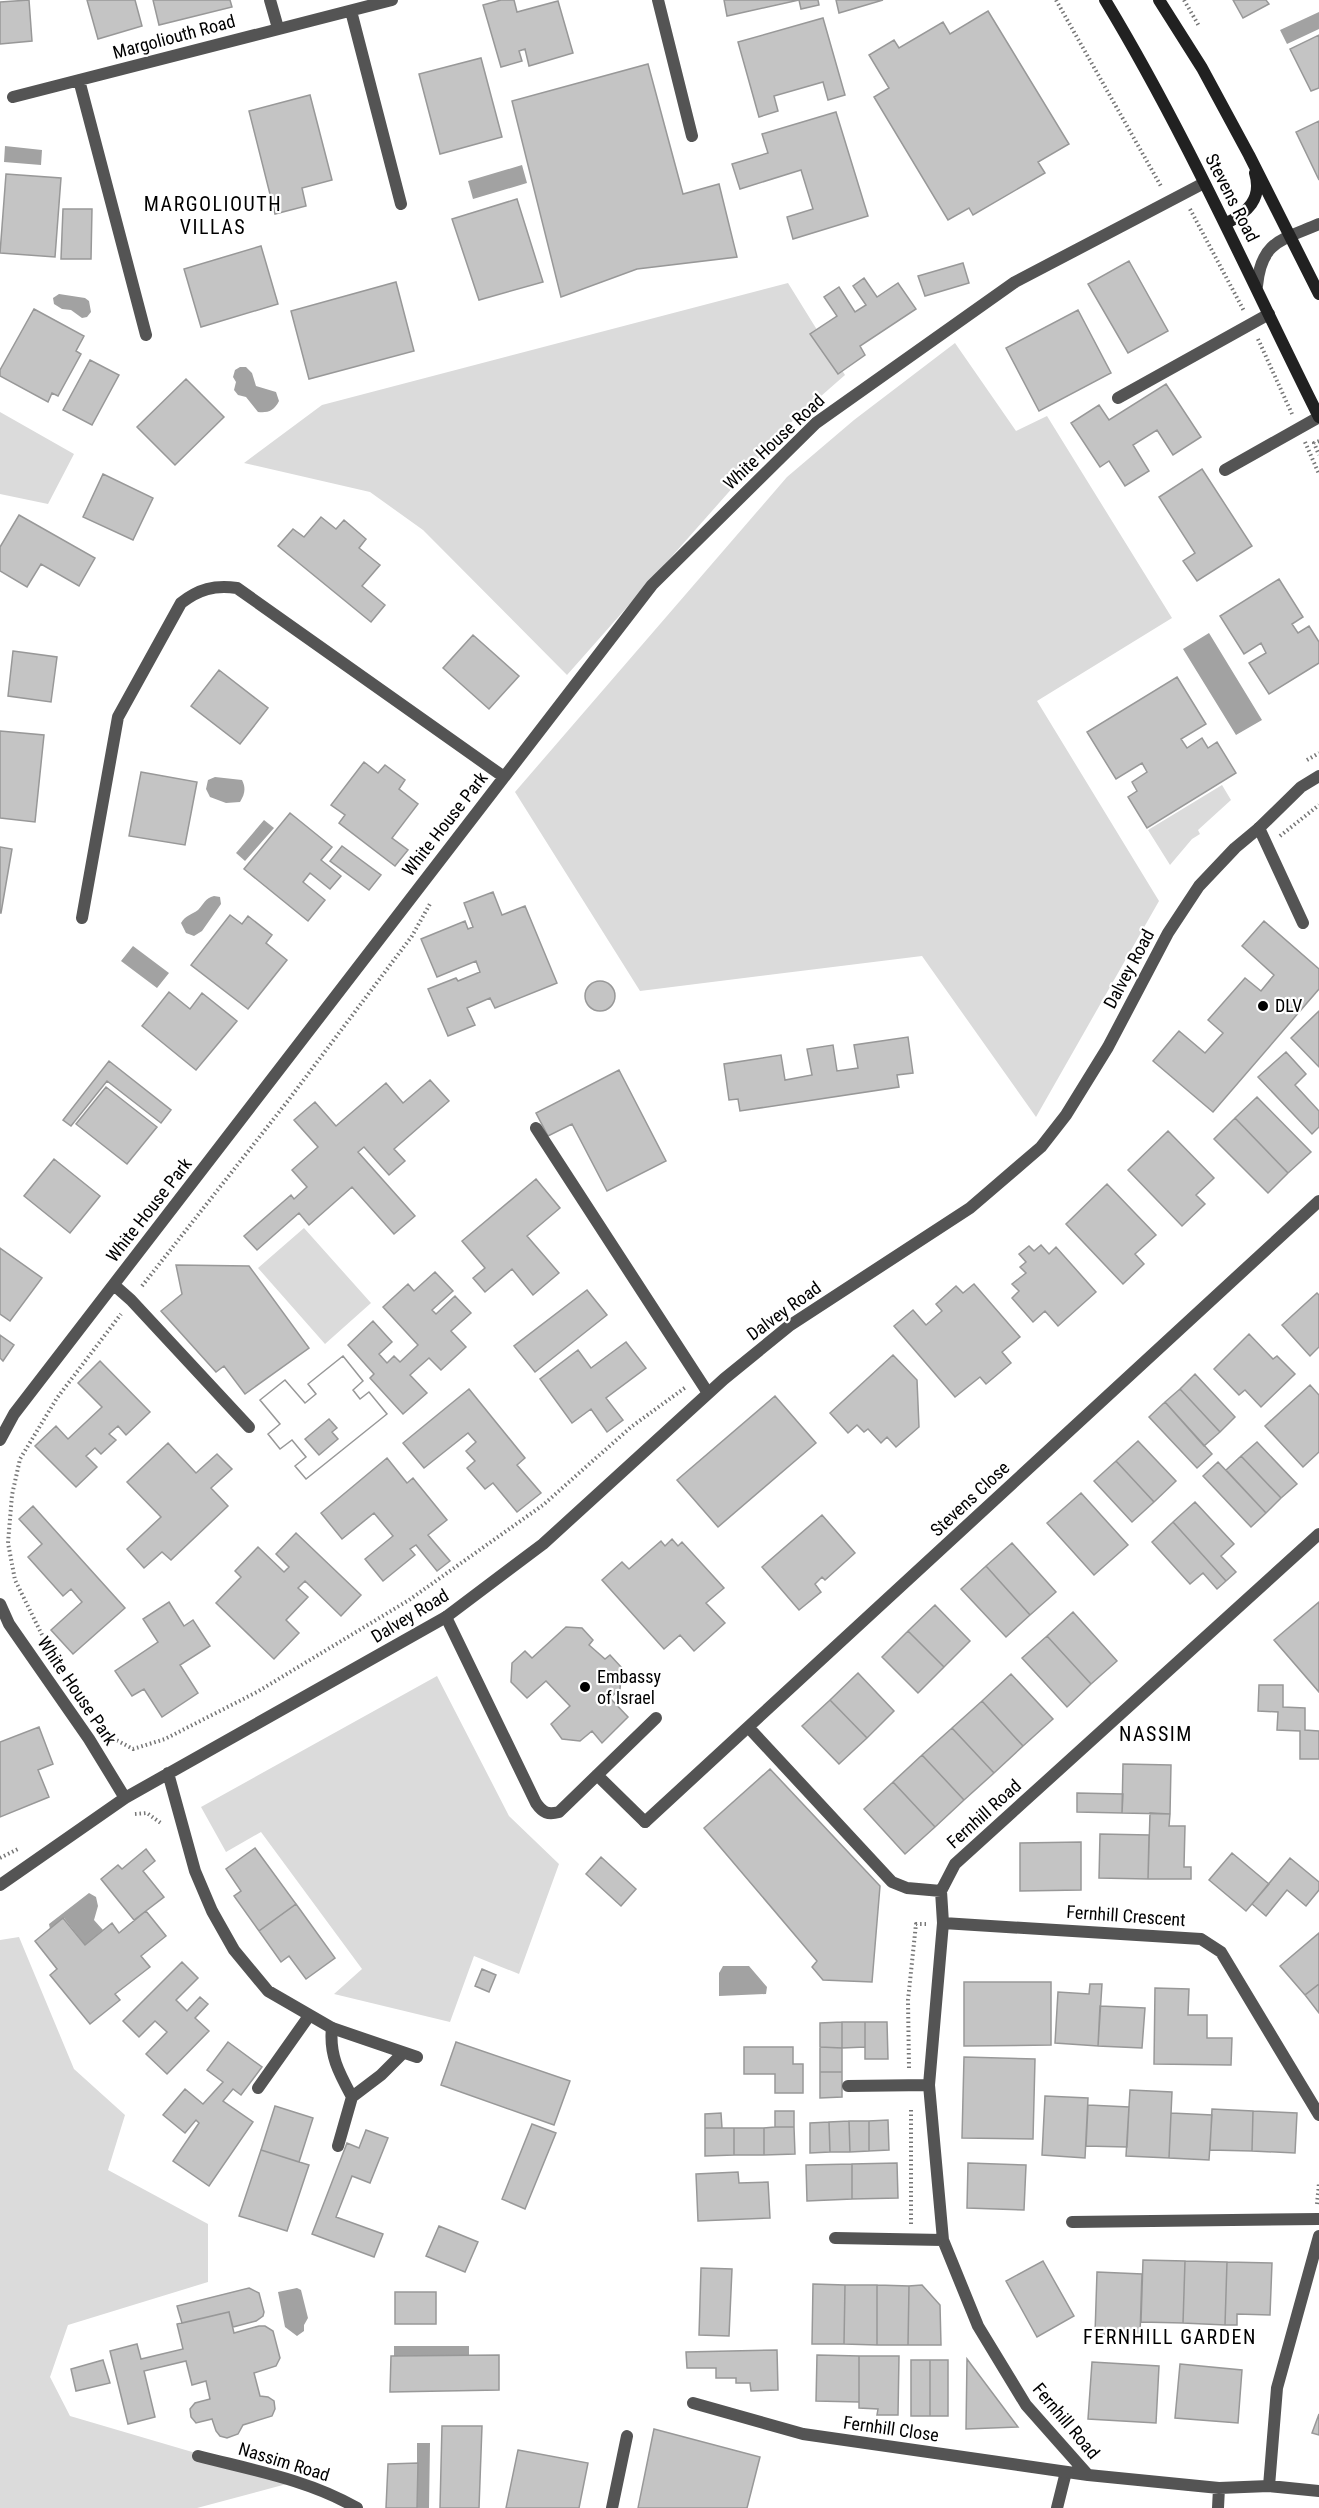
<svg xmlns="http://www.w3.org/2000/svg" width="1319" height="2508" font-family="'Roboto Condensed',sans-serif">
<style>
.green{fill:#dbdbdb}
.water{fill:#a2a2a2}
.building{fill:#c4c4c4;stroke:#989898;stroke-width:1.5;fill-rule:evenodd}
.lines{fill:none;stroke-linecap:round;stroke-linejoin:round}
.path{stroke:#767676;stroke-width:4;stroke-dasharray:1.5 3;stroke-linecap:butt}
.lane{stroke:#545454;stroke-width:12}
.street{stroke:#545454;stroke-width:12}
.secondary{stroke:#212121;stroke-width:12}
.poi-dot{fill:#000;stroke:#fff;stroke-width:2}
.labels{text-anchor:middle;stroke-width:4.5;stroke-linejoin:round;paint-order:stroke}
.street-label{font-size:18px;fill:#000;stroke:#fff}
.poi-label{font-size:18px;fill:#000;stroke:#fff;text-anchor:start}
.neighbourhood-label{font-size:20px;letter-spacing:1.5px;fill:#000;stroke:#fff}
</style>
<rect width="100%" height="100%" fill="#fff"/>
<path class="green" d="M788 283 845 375 788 425 567 675 423 530 370 492 244 463 322 405Z
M955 343 1016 431 1047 416 1172 618 1037 701 1159 901 1036 1117 922 956 640 991 515 792 787 477 854 420Z
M0 412 74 454 48 504 0 494Z
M1222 785 1231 800 1198 830 1200 834 1192 839 1170 865 1148 830Z
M304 1228 371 1303 325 1344 258 1268Z
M437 1676 509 1816 559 1864 519 1974 474 1956 450 2022 334 1994 362 1969 261 1832 226 1852 201 1807Z
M19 1937 74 2069 125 2115 108 2170 208 2224V2282L68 2325 50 2377 70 2416 294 2482 197 2508H0V1940Z"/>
<path class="water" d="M1319 12V29L1287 44 1280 30Z
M5 146 42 150 41 165 4 162Z
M522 165 527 183 473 199 468 181Z
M59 294 85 298 89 301 91 312 87 317 82 318 71 310 62 309 54 304 53 298Z
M240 367H246L252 373 256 386 276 392 279 401C274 411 268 413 258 412L246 397 238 395 234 390 236 382 233 377 235 370Z
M1209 633 1262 720 1236 735 1183 649Z
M215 777 242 780C246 788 245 794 240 802L226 803 210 797 206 789 208 780Z
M264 820 274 828 245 861 236 853Z
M214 896 220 897 221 904 202 931 194 936 186 933 181 923C186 915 191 915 198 910 204 904 205 898 214 896Z
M133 946 169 973 157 988 121 961Z
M89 1893 96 1897 98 1906 94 1920 103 1930 85 1945 64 1918 50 1929 49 1924Z
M723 1966H749L767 1987 766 1994 719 1996V1973Z
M297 2288 301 2290 308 2318 304 2325V2331L297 2336 285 2327 278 2292Z
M394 2346H469V2355L394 2356Z
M417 2443H430L429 2508H417Z"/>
<path class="building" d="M29 0 32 41 0 44V2Z
M87 0H135L142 26 98 39Z
M153 0H230L232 7 159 25Z
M501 0H514L517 12 558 1 573 53 529 66 525 49 519 51 522 61 501 67 483 5Z
M724 0H799L727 16Z
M799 0H818L819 5 801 9Z
M836 0H883L839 13Z
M1233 0H1266L1269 4 1243 18Z
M988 11 1069 144 1038 162 1045 173 973 215 969 208 948 220 874 97 889 88 869 55 894 40 899 48 943 22 950 34Z
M823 18 845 95 828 100 823 82 774 96 778 111 759 117 738 42Z
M1319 35V88L1311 91 1290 49Z
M481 58 502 137 440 154 419 74Z
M648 64 683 194 719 184 737 257 637 269 561 297 512 101Z
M310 95 332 180 302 188 306 206 275 214 249 111Z
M836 112 868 216 793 239 787 217 813 209 801 170 740 189 732 164 768 153 762 134Z
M1319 121V180L1296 132Z
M6 174 61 178 55 257 0 253Z
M517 199 543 282 479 300 452 219Z
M63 209H92L91 259H61Z
M261 246 278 304 201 327 184 269Z
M1129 261 1168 331 1128 353 1088 284Z
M963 263 969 283 925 296 918 276Z
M864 278 877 297 898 283 916 309 860 346 865 355 838 374 810 334 837 316 824 297 839 287 855 312 866 305 853 286Z
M396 282 414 351 309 379 291 311Z
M34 309 84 336 76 351 81 354 58 396 52 393 48 402 0 376V370Z
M1078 310 1111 373 1039 411 1006 348Z
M90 360 119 375 92 425 63 410Z
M186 379 224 417 175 465 137 427Z
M1166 384 1201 437 1173 455 1157 430 1133 445 1149 471 1125 486 1109 461 1100 467 1071 423 1099 405 1109 420Z
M1202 469 1252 546 1197 581 1183 561 1195 553 1159 497Z
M103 474 153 498 133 540 83 517Z
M19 515 95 558 79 586 41 564 27 587 0 571V547Z
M321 517 336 529 344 520 366 539 359 548 380 565 362 586 385 605 371 622 278 546 293 529 304 537Z
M1279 579 1303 617 1292 624 1298 633 1309 626 1319 642V663L1269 694 1249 663 1266 653 1261 643 1244 654 1220 616Z
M473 635 519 676 489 709 443 668Z
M13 651 57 657 51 702 8 696Z
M219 670 268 708 240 744 191 706Z
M1177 677 1206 724 1181 739 1187 748 1202 738 1208 748 1217 742 1236 773 1147 828 1128 797 1137 791 1132 782 1147 772 1142 763 1116 779 1087 732Z
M0 731 44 735 35 822 0 818Z
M364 762 378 773 385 765 405 780 399 789 418 804 392 838 408 850 395 866 339 823 345 815 331 805Z
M141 772 197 782 185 845 129 836Z
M290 813 332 847 321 860 341 876 330 889 310 873 303 882 325 900 308 921 244 869Z
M342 846 381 875 369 890 330 861Z
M0 847 12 849 1 913H0Z
M493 892 502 915 525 906 557 983 495 1008 490 998 467 1008 475 1025 448 1036 428 989 456 978 458 981 480 972 476 961 437 977 421 939 465 921 468 929 473 927 464 903Z
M230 915 242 924 248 916 272 935 266 943 287 960 248 1009 191 965Z
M1264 921 1319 969V989L1213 1112 1153 1061 1179 1031 1205 1053 1223 1033 1208 1020 1245 978 1261 991 1274 975 1242 946Z
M585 996a15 15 0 1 1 30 0a15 15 0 1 1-30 0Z
M169 992 190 1009 202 993 237 1021 196 1070 142 1026Z
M1319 1011V1067L1291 1038Z
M908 1037 913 1073 897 1075 899 1087 740 1111 738 1099 729 1100 724 1064 781 1055 785 1080 812 1075 807 1049 833 1045 837 1071 858 1068 854 1045Z
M1286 1052 1306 1074 1295 1085 1319 1111V1127L1312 1134 1258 1077Z
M109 1061 171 1110 161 1123 107 1081 71 1126 63 1120Z
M619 1070 666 1161 607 1191 572 1124 548 1136 536 1113Z
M430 1080 449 1101 394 1149 405 1161 389 1175 364 1147 358 1152 415 1216 394 1234 352 1187 309 1225 299 1213 257 1250 244 1236 291 1195 294 1199 307 1187 292 1170 318 1147 294 1120 315 1102 336 1126 386 1083 403 1103Z
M106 1087 157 1127 127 1164 76 1124Z
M1257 1097 1311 1152 1288 1173 1235 1118Z
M1235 1118 1288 1173 1268 1193 1214 1139Z
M1168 1131 1214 1178 1196 1195 1205 1204 1182 1226 1128 1170Z
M54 1159 100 1196 70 1233 24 1196Z
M536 1179 560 1208 527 1236 559 1273 533 1295 512 1269 485 1292 473 1278 485 1268 462 1241Z
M1107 1184 1156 1235 1135 1254 1144 1264 1123 1284 1066 1224Z
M1041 1245 1049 1254 1056 1247 1096 1292 1058 1326 1045 1311 1033 1322 1012 1298 1019 1291 1012 1284 1026 1273 1020 1267 1026 1262 1019 1254 1029 1246 1034 1251Z
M0 1248 42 1278 10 1321 0 1314Z
M176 1265 249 1266 309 1348 245 1394 224 1366 216 1372 161 1311 182 1294Z
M435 1272 453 1291 432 1310 436 1314 455 1296 471 1313 451 1331 466 1347 441 1370 429 1358 410 1375 427 1393 403 1414 370 1378 374 1374 348 1345 373 1321 392 1342 379 1354 387 1363 394 1356 400 1362 418 1345 383 1307 408 1284 414 1291Z
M974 1284 1020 1337 1002 1352 1011 1363 986 1384 980 1377 955 1397 894 1326 913 1310 926 1325 942 1311 936 1304 956 1286 963 1293Z
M587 1290 607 1315 535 1372 514 1346Z
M1317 1293 1319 1295V1347L1310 1356 1282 1325Z
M1249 1334 1273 1359 1277 1356 1295 1374 1261 1407 1245 1390 1239 1395 1214 1369Z
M0 1335 14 1345 3 1361 0 1358Z
M626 1342 646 1368 606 1398 623 1420 607 1432 591 1409 572 1423 540 1379 578 1350 591 1368Z
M893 1355 917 1380 919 1427 896 1447 887 1437 881 1443 868 1429 864 1432 857 1425 848 1433 830 1413Z
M343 1356 363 1381 353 1390 360 1399 369 1392 387 1414 306 1479 295 1466 306 1457 292 1440 280 1449 268 1434 280 1424 260 1400 285 1380 305 1403 316 1394 308 1384ZM329 1419 337 1428 332 1432 338 1439 319 1455 305 1439Z
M343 1356 363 1381 353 1390 360 1399 369 1392 387 1414 306 1479 295 1466 306 1457 292 1440 280 1449 268 1434 280 1424 260 1400 285 1380 305 1403 316 1394 308 1384Z
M100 1361 150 1412 126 1435 118 1426 109 1434 116 1440 101 1454 95 1448 86 1456 97 1467 76 1487 35 1446 56 1426 68 1439 102 1407 78 1383Z
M1195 1374 1235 1417 1220 1432 1180 1389Z
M1310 1385 1319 1395V1452L1303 1467 1265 1426Z
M469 1389 525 1458 517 1465 541 1493 517 1512 493 1483 485 1489 467 1468 475 1461 466 1451 476 1442 468 1433 424 1468 403 1443Z
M1180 1389 1220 1432 1204 1446 1165 1402Z
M775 1396 816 1443 718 1527 677 1480Z
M1165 1402 1212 1454 1197 1468 1149 1417Z
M1138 1441 1176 1481 1154 1502 1116 1461Z
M1257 1442 1297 1484 1281 1498 1241 1456Z
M168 1443 196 1473 217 1454 232 1469 211 1488 228 1506 171 1560 162 1552 144 1568 127 1549 161 1517 127 1482Z
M1241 1456 1281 1498 1266 1513 1226 1470Z
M387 1458 407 1483 413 1478 447 1520 428 1535 450 1561 437 1571 416 1545 410 1549 415 1555 383 1581 365 1559 393 1536 374 1513 342 1539 321 1513Z
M1116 1461 1154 1502 1132 1522 1094 1481Z
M1218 1462 1266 1513 1251 1527 1203 1476Z
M1081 1493 1128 1545 1094 1575 1047 1523Z
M1195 1502 1234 1544 1221 1556 1236 1572 1226 1581 1173 1522Z
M33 1506 125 1608 73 1654 51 1630 82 1602 71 1589 63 1596 28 1557 42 1544 19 1519Z
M822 1515 855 1553 825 1580 822 1577 815 1584 821 1592 799 1610 762 1567Z
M1173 1522 1226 1581 1217 1589 1203 1573 1190 1584 1152 1542Z
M296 1533 361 1595 341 1616 305 1581 298 1588 308 1597 286 1620 299 1633 274 1659 216 1603 241 1577 235 1571 258 1547 284 1572 289 1567 276 1554Z
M672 1539 678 1546 682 1542 724 1588 706 1603 725 1623 694 1651 680 1635 664 1649 602 1580 622 1562 629 1569 661 1541 665 1546Z
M1012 1543 1056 1592 1030 1615 986 1566Z
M986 1566 1030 1615 1006 1637 961 1589Z
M169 1602 184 1626 193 1620 210 1646 180 1665 198 1693 162 1717 144 1689 132 1696 115 1671 158 1642 143 1619Z
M1319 1602V1692L1274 1640Z
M935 1605 970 1641 944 1667 908 1631Z
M1073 1612 1117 1661 1091 1684 1047 1636Z
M566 1627 582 1628 593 1640 589 1645 605 1659 610 1655 622 1668 620 1689 610 1698 628 1717 602 1743 592 1731 580 1741 562 1739 551 1724 570 1706 546 1681 527 1698 511 1682 512 1663 525 1651 532 1658Z
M908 1631 944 1667 918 1693 882 1657Z
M1047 1636 1091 1684 1067 1707 1022 1658Z
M858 1673 894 1711 867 1738 830 1700Z
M1011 1674 1053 1719 1023 1746 982 1701Z
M1259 1685H1283V1707L1305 1708V1730L1319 1731V1759H1300V1731L1277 1730 1278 1712 1258 1711Z
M830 1700 867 1738 839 1764 802 1726Z
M982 1701 1023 1746 994 1773 952 1728Z
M39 1727 53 1764 38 1770 49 1797 0 1817V1742Z
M952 1728 994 1773 964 1800 922 1755Z
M922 1755 964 1800 935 1827 893 1782Z
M1123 1764 1171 1765 1170 1814 1122 1813Z
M770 1769 880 1886 872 1982 823 1980 812 1967 817 1961 704 1828Z
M893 1782 935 1827 905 1854 864 1809Z
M1077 1793 1123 1794 1122 1813 1077 1812Z
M1150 1813 1170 1814 1169 1826H1185L1184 1867H1191V1879H1148Z
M1100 1834 1149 1835 1148 1879 1099 1878Z
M1081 1842V1890L1020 1891V1843Z
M255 1848 296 1904 259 1931 234 1896 241 1891 226 1869Z
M146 1849 155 1861 143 1871 164 1897 134 1920 101 1879 118 1865 122 1869Z
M1232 1853 1269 1884 1246 1911 1209 1880Z
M601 1857 636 1889 621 1906 586 1874Z
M1290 1858 1319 1882V1890L1306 1906 1287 1890 1266 1916 1252 1904Z
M296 1904 335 1958 306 1979 289 1956 281 1962 259 1931Z
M146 1911 166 1936 141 1956 150 1967 115 1994 120 2000 90 2024 50 1975 57 1969 35 1941 63 1918 85 1945 112 1923 119 1933Z
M1319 1933V1984L1305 1995 1280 1966Z
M182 1962 198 1978 176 2000 187 2011 200 1997 208 2004 195 2018 209 2031 167 2074 146 2054 167 2032 155 2021 139 2037 123 2021Z
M482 1969 496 1975 489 1992 475 1986Z
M964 1982H1051V2045L964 2046Z
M1090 1984H1102L1098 2046 1055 2043 1058 1992 1089 1994Z
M1319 1984V2013L1305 1995Z
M1155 1988 1189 1989 1188 2015H1207V2038H1232L1231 2065 1154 2064Z
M1100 2006 1145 2008 1142 2048 1098 2046Z
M842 2022H865V2047L842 2048Z
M842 2022V2048L820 2047V2023Z
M865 2022H887L888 2059H865Z
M228 2042 262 2067 241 2095 233 2089 223 2101 253 2122 209 2186 173 2161 199 2123 196 2120 185 2133 163 2115 185 2089 203 2104 223 2082 207 2070Z
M456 2042 570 2081 554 2125 441 2085Z
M744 2047H793V2064H803V2093H775V2074H744Z
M820 2047 842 2048V2072H820Z
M964 2057 1035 2059 1033 2139 962 2138Z
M820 2072H842V2097L820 2098Z
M1130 2090 1172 2092 1169 2158 1126 2156Z
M1045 2096 1088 2098 1085 2158 1042 2155Z
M1088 2105 1129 2107 1127 2147 1086 2146Z
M275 2106 313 2118 299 2162 261 2150Z
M1212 2109 1253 2111 1252 2151 1210 2150Z
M775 2111H794V2127H775Z
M1253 2111 1297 2113 1295 2153 1252 2151Z
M721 2113 722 2128H705V2114Z
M1171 2113 1212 2115 1209 2160 1169 2158Z
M888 2120 889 2150 869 2151V2121Z
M849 2121H869V2151L850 2152Z
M849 2121 850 2152H830L829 2122Z
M829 2122 830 2152 810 2153V2123Z
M532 2124 556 2133 525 2209 502 2199Z
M775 2127H794L795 2154 764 2155V2128Z
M705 2128H734V2155L705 2156Z
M734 2128H764V2155H734Z
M366 2130 388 2138 370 2183 352 2176 336 2217 383 2234 374 2257 312 2234 347 2143 359 2148Z
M261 2150 309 2165 287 2231 239 2216Z
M897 2163 898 2198 852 2199V2164Z
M968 2163 1026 2165 1024 2210 967 2208Z
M852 2164V2199L807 2201 806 2165Z
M738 2172 739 2183 768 2182 770 2218 698 2221 696 2174Z
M439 2226 478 2242 465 2272 426 2256Z
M1143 2260 1185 2261 1183 2323 1141 2322Z
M1043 2261 1074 2316 1037 2337 1006 2281Z
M1185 2261 1227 2262 1225 2325 1183 2323Z
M1227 2262 1272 2263 1270 2315 1237 2314V2325H1225Z
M701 2268 732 2269 729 2336 699 2335Z
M1097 2272 1142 2274 1140 2335 1095 2334Z
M813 2284 845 2285 844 2344H812Z
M845 2285H877V2345L844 2344Z
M877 2285 909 2286 908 2345H877Z
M922 2285 940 2305 941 2345H908L909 2286Z
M249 2288 259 2293 264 2312 263 2316 256 2321 233 2327 229 2312 182 2323 177 2306Z
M395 2292H436V2324H395Z
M229 2312 234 2333 259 2326H265L273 2331 280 2358 276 2366 254 2373 260 2396 268 2397 274 2401 275 2409 272 2416 243 2425 238 2434 227 2438 220 2436 216 2431 212 2419 196 2423 191 2417 190 2409 195 2403 210 2399 206 2381 192 2385 186 2361 144 2371 155 2417 128 2424 110 2351 137 2344 141 2359 183 2349 177 2324Z
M777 2350 778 2390 751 2391 750 2383H736V2378H716V2368H687L686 2352Z
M499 2355V2390L390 2392 391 2356Z
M817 2355 859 2356V2402L816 2401Z
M859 2356H899L898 2415H877L878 2409 859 2408Z
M967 2359 1018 2427 966 2429Z
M103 2360 110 2383 76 2391 71 2369Z
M911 2360H930V2416H911Z
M930 2360H948V2416H930Z
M1092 2362 1159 2366 1156 2423 1088 2419Z
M1180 2364 1242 2370 1238 2423 1175 2418Z
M1319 2414V2435L1312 2433Z
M442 2426H482L479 2508H440Z
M654 2429 760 2457 747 2508H638Z
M518 2450 588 2463 579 2508H506Z
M418 2463 417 2508H386L388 2464Z"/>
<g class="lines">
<path class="path" d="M1056 0 1162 188
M1184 0 1199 26
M1190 209 1244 311
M1258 339 1292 414
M1319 441 1314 443 1319 455
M1305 442 1319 474
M1307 760 1319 753
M1280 836 1319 805
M142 1286 287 1102 412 936 431 902
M46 1643 15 1580 8 1543 12 1495 20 1459 57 1398 121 1314
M109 1736 133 1749 165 1739 257 1692 409 1600 543 1505 631 1427 686 1387
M135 1814 147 1813 162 1824
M0 1858 18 1849
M909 2068 908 2000 916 1924H926
M1317 2204 1319 2183
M911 2224V2108"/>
<path class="lane" d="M1118 398 1269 314
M1225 470 1319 417
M1259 828 1303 923
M536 1128 708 1393
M446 1617 536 1803C543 1813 548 1815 559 1812L656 1718
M597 1775 645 1822
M332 2028C329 2055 339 2073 352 2097
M258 2088 309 2016
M338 2146 352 2097 381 2075 403 2053
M1057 2508 1066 2472"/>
<path class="street" d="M270 0 278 28
M658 0 692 136
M351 11 401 204
M79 80 146 335
M13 97 392 0
M1257 286C1261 241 1282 240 1319 224
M82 918 118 717 181 603C199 589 214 585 237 588L504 777
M114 1285 131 1300 249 1427
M0 1440 14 1414 652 585 816 423 1015 282 1204 183
M0 1604 9 1624 89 1739 125 1798
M749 1728 892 1882 907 1888 941 1891
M168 1773 195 1871 212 1911 234 1950 268 1991 332 2028 417 2057
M645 1822 1319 1201
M0 1885 125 1798 446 1617 543 1544 724 1379 789 1326 970 1208 1041 1147 1066 1115 1108 1047 1168 933 1199 886 1235 848 1259 828 1301 787 1319 776
M943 1923 1201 1939 1221 1952 1319 2115
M848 2086 929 2085
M1072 2222 1319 2219
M835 2238 943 2240
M693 2403 803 2434 1088 2475 1219 2488 1269 2486 1319 2491
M198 2456C252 2470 309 2480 357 2508
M1088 2475 1026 2405 978 2326 943 2240 929 2085 943 1923 941 1891 955 1864 1319 1534
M1269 2486 1277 2388 1319 2236
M612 2508 627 2436
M1218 2508 1219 2488"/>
<path class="secondary" d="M1105 0C1186 134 1249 277 1319 417
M1159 0 1202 68 1249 155 1319 294
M1225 224C1247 213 1263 199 1255 173"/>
</g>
<g class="poi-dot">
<circle cx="1263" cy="1006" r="6"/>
<circle cx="585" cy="1687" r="6"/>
</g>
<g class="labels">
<g class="street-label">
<text transform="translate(174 37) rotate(-15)" y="6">Margoliouth Road</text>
<text transform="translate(1232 198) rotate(63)" y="6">Stevens Road</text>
<text transform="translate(774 442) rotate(-43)" y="6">White House Road</text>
<text transform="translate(445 824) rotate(-52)" y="6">White House Park</text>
<text transform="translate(1129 969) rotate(-62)" y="6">Dalvey Road</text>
<text transform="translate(149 1210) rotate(-52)" y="6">White House Park</text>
<text transform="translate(784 1311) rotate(-36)" y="6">Dalvey Road</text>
<text transform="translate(970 1499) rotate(-43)" y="6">Stevens Close</text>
<text transform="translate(410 1616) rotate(-31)" y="6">Dalvey Road</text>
<text transform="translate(77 1691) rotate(56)" y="6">White House Park</text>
<text transform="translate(984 1814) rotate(-42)" y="6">Fernhill Road</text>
<text transform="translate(1126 1916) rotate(4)" y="6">Fernhill Crescent</text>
<text transform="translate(1066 2421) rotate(50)" y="6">Fernhill Road</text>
<text transform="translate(891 2429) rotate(8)" y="6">Fernhill Close</text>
<text transform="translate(284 2462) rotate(17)" y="6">Nassim Road</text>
</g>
<g class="poi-label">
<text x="1275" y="1012">DLV</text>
<text x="597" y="1683">Embassy<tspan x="597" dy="21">of Israel</tspan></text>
</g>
<g class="neighbourhood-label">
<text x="213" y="211">MARGOLIOUTH<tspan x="213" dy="23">VILLAS</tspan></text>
<text x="1156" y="1741">NASSIM</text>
<text x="1170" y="2344">FERNHILL GARDEN</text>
</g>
</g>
</svg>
